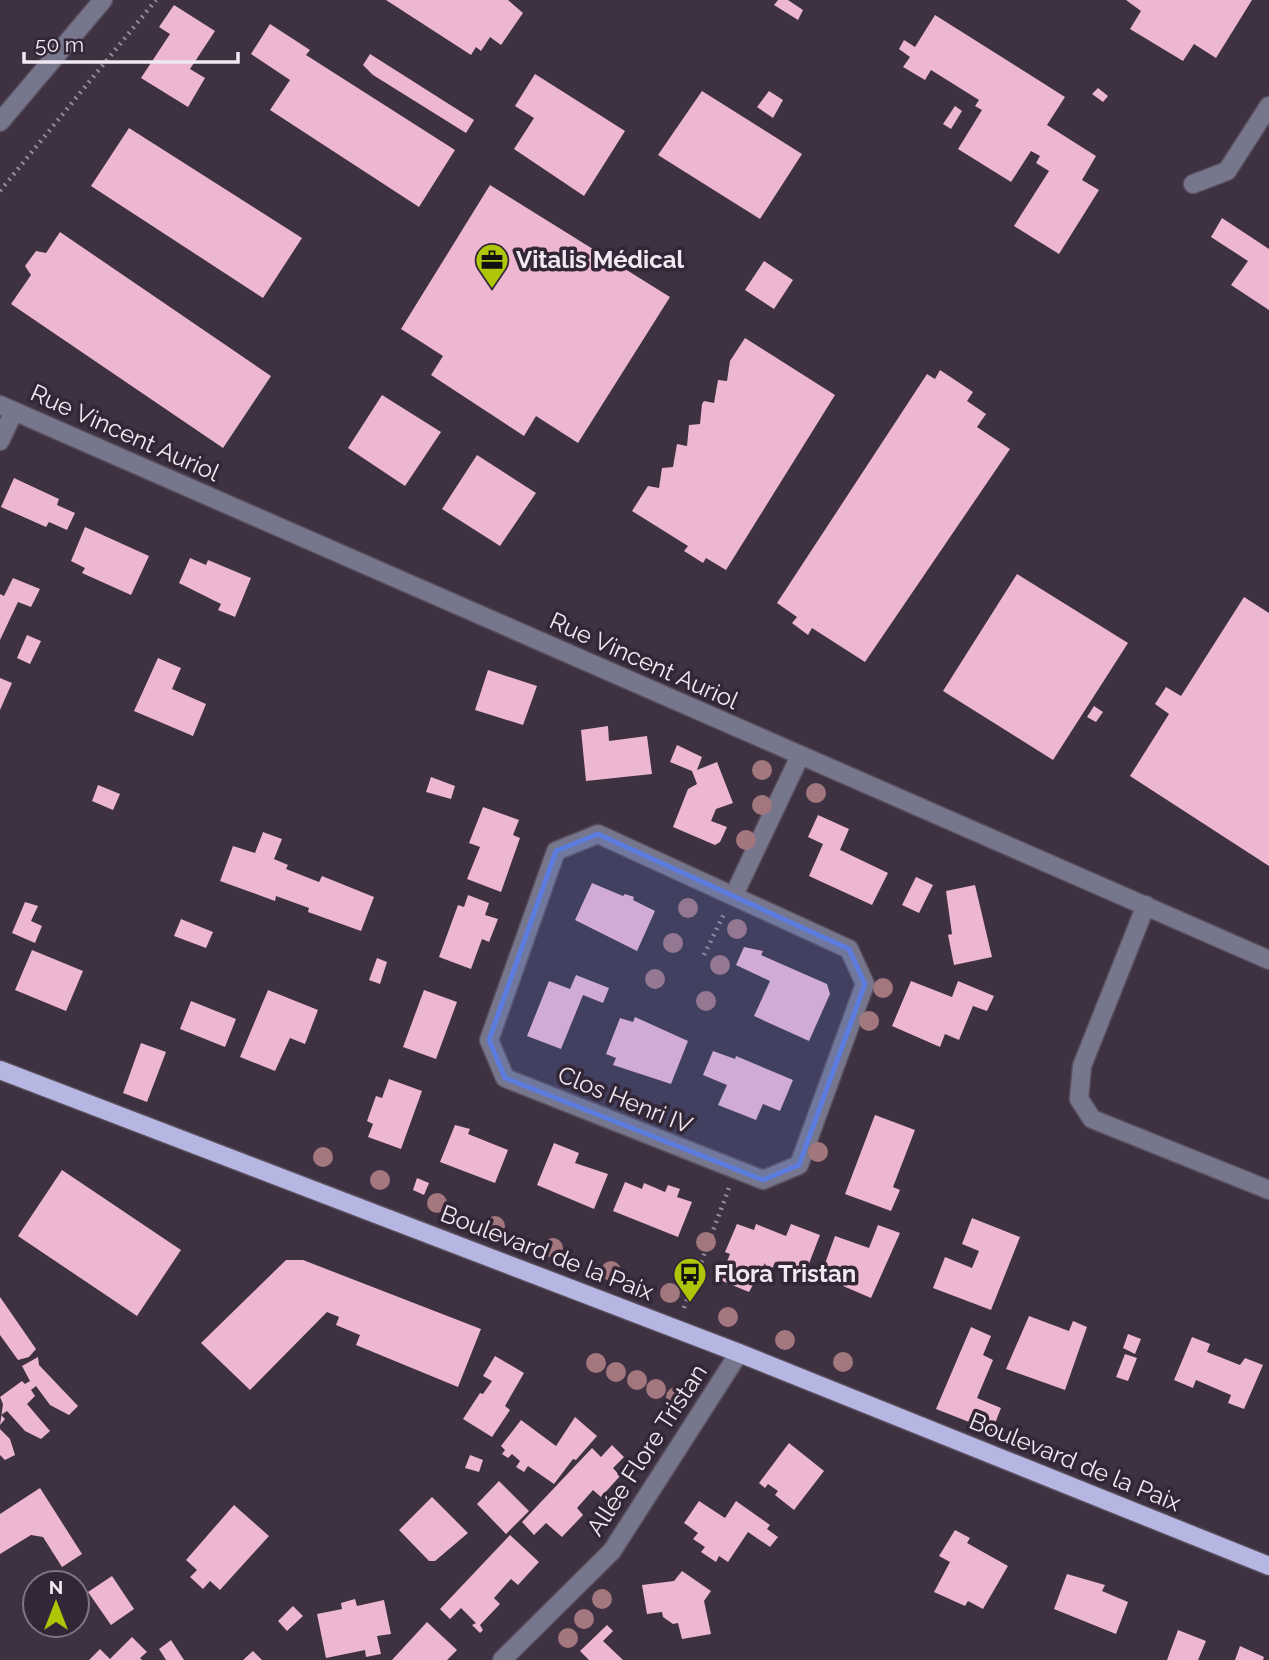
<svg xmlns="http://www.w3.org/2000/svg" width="1269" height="1660" font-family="Raleway,sans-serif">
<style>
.building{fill:#eeb7d1}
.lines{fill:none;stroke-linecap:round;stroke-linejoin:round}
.minor-casing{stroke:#5a4e5e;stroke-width:21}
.major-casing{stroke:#5a4e5e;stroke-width:21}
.path{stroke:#948b98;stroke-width:4.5;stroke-dasharray:2 5;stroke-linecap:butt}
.minor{stroke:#76778c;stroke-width:18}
.major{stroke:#b5b6e1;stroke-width:18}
.tree{fill:#a3777e}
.marked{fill:#5c7ce0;fill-opacity:0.2;stroke:#5c7ce0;stroke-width:5;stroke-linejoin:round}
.labels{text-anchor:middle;stroke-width:7;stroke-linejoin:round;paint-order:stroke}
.poi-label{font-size:24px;font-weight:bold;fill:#f0e9f3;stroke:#332737;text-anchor:start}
.street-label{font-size:24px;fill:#f0e9f3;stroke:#332737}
</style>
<rect width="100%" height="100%" fill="#3d3142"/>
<path class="building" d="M386 0H508L523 13 501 45 490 37 481 51 476 47 471 55Z
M778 0H788L803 10 798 20 774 5Z
M1126 0H1252L1216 58 1194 44 1183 61 1130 29 1141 11Z
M174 5 215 31 190 69 205 78 188 107 141 78 170 34 159 27Z
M935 15 1065 97 1047 125 1096 156 1082 180 1099 190 1059 254 1014 226 1049 171 1036 163 1040 156 1031 151 1011 182 958 149 982 110 975 106 979 100 931 70 925 80 903 67 910 57 899 49 904 40 915 47Z
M270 24 310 50 306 55 455 150 419 207 270 110 290 80 251 54Z
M370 54 474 120 466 133 373 75 363 65Z
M535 74 625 131 584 196 514 149 534 118 515 106Z
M1098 88 1108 96 1103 102 1092 94Z
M702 91 802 154 760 219 658 155Z
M769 91 783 100 773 118 757 107Z
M955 106 962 111 951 129 943 124Z
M129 128 302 238 263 298 91 186Z
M490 185 670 297 578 443 536 416 524 436 431 375 443 356 401 329Z
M1222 218 1269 249V310L1231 285 1248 261 1211 237Z
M60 232 271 376 223 448 11 304 31 275 25 266 36 251 46 253Z
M764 261 793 280 774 309 745 290Z
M745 338 835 395 726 570 706 558 703 563 684 551 688 546 632 511 648 486 659 488 662 468 673 467 677 444 687 446 689 425 700 424 702 404 704 401 714 403 718 380 727 381 730 361Z
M940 370 973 392 967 401 986 414 977 427 1010 449 865 662 812 628 808 635 792 623 797 617 777 603 927 374 935 379Z
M382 395 441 432 405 486 348 448Z
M477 455 536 493 500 546 442 509Z
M14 478 59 499 57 505 75 513 67 530 49 522 46 527 1 507Z
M85 527 149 556 131 595 82 573 85 568 71 561Z
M190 558 206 565 208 560 251 578 235 617 218 610 221 604 179 583Z
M1017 574 1128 643 1053 760 943 691Z
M13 578 40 589 31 607 18 602 0 640V594L4 596Z
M1244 597 1269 613V866L1130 776 1169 714 1155 704 1166 687 1181 696Z
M27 635 41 641 30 664 17 658Z
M158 658 181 668 172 689 206 704 193 736 134 711Z
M488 670 537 686 523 725 475 710Z
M0 678 12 683 0 710Z
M1094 706 1103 712 1096 722 1087 717Z
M608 726 609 741 647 736 652 774 586 781 581 730Z
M677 745 702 757 697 770 717 762 733 803 716 809 711 821 727 827 720 842 715 845 673 827 688 789 697 784 692 771 670 762Z
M431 777 455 786 451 799 426 792Z
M98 785 120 794 113 810 92 801Z
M483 807 519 820 513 835 520 838 501 892 467 879 480 847 469 843Z
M818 815 849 829 840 850 888 873 872 905 809 876 823 844 808 837Z
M263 832 282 839 274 859 288 865 286 869 319 882 322 876 374 897 361 931 308 912 309 908 276 896 275 901 220 881 233 846 255 853Z
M916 877 933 885 919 913 902 905Z
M592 883 623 896 625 894 634 897 633 900 655 911 637 951 575 920Z
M975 885 992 957 954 965 948 935 952 934 946 891Z
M468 895 489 903 485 915 498 919 489 942 482 939 471 969 439 957 458 905 464 907Z
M25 902 38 906 31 921 42 926 35 943 12 933Z
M181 919 213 932 206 948 174 936Z
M744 947 763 951 761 955 827 984 830 994 809 1041 754 1016 770 981 736 965Z
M32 950 83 971 66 1011 15 990Z
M377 958 387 962 380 984 369 980Z
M576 975 609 988 603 1003 583 995 561 1049 527 1036 549 981 570 989Z
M911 981 952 997 958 981 994 996 987 1011 973 1006 959 1040 945 1034 940 1047 892 1026Z
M268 990 318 1010 305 1044 290 1038 275 1071 240 1057Z
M424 990 457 1002 436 1059 403 1047Z
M191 1001 236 1019 225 1047 180 1029Z
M635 1017 688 1041 671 1084 613 1065 616 1058 606 1054 620 1018 633 1022Z
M141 1043 166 1052 147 1102 123 1093Z
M713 1051 735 1059 736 1056 793 1080 780 1111 763 1104 756 1120 718 1105 727 1085 703 1075Z
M389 1079 422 1091 401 1149 368 1137 373 1124 367 1121 376 1096 382 1098Z
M875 1115 915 1130 893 1187 900 1190 891 1211 845 1194Z
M455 1125 470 1129 468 1134 508 1150 495 1183 440 1162Z
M554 1143 579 1153 575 1163 608 1174 594 1209 537 1185Z
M62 1170 181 1250 137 1316 18 1236Z
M417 1178 429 1183 424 1195 413 1190Z
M625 1182 642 1189 644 1183 665 1192 668 1185 680 1189 677 1197 692 1202 678 1237 613 1211Z
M972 1218 1020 1237 991 1310 933 1288 945 1257 972 1268 979 1251 962 1244Z
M737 1224 754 1230 756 1224 786 1236 791 1224 820 1235 805 1274 775 1262 772 1269 766 1267 765 1263 749 1292 720 1280 730 1254 725 1252Z
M878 1225 900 1233 871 1298 843 1286 845 1281 822 1272 835 1236 869 1248Z
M286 1260H303L481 1329 458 1387 356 1345 360 1335 336 1325 339 1317 327 1312 250 1390 201 1343Z
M0 1297 36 1349 29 1357 18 1360 0 1335Z
M1029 1316 1069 1331 1073 1321 1087 1327 1065 1390 1006 1369Z
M971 1327 991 1336 983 1355 993 1360 977 1398 1001 1408 992 1431 936 1409Z
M1128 1334 1141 1339 1135 1354 1123 1348Z
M1192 1337 1210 1344 1207 1352 1240 1365 1245 1358 1263 1365 1244 1409 1228 1403 1231 1395 1196 1380 1193 1388 1174 1380Z
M1125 1354 1137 1358 1128 1381 1116 1377Z
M495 1356 524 1373 505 1406 510 1410 492 1437 463 1419 480 1393 483 1394 492 1381 483 1376Z
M38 1357 39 1365 78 1406 69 1415 50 1405 36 1386 31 1390 35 1396 27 1404 50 1431 41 1439 25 1431 7 1411 1 1415 5 1419 0 1425 3 1404 0 1397 22 1381 25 1384 30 1381 22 1366Z
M575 1417 597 1436 576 1460 573 1459 554 1484 528 1466 524 1472 516 1467 520 1461 512 1454 508 1458 502 1454 505 1450 501 1446 521 1420 556 1446Z
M0 1429 10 1439 15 1455 5 1460 0 1455Z
M789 1443 824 1471 794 1510 775 1495 778 1491 768 1484 765 1488 759 1483Z
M612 1445 624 1457 613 1468 620 1476 601 1497 593 1490 577 1508 583 1515 562 1537 546 1523 534 1535 522 1522 592 1448 601 1457Z
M470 1455 483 1460 479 1472 465 1468Z
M499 1481 529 1511 506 1534 477 1504Z
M40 1488 82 1554 62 1567 43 1537 31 1535 0 1554V1514Z
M432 1497 468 1533 435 1561H429L399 1530Z
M699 1501 725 1518 736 1501 770 1525 767 1529 778 1537 770 1547 748 1532 728 1562 719 1556 716 1562 701 1552 705 1547 693 1539 698 1533 684 1523Z
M234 1505 269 1536 220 1590 210 1581 203 1589 190 1577 197 1570 186 1560Z
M955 1530 970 1538 967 1543 1008 1566 983 1609 968 1601 965 1606 934 1592 950 1562 939 1556Z
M510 1535 539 1562 518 1585 511 1579 494 1598 500 1604 480 1625 483 1630 480 1633 472 1625 476 1623 461 1608 450 1619 440 1609Z
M682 1571 711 1591 704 1601 711 1634 682 1639 678 1623 673 1624 663 1617 662 1612 647 1614 642 1585 674 1581Z
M1067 1574 1105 1585 1102 1591 1128 1602 1116 1634 1054 1609Z
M112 1576 134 1609 111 1625 88 1592Z
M355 1599 357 1606 384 1600 391 1634 377 1636 381 1654 366 1657 365 1650 326 1658 317 1614 342 1609 341 1603Z
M293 1606 303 1616 287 1631 278 1621Z
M427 1622 457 1650 447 1660H392Z
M607 1625 613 1631 603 1641 623 1660H589L580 1651Z
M1178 1630 1206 1641 1198 1660H1167Z
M132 1637 147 1652 140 1658 142 1660H89L100 1649 110 1659Z
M171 1640 184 1660H166L159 1649Z
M1240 1646 1264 1657 1263 1660H1235Z
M253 1651 262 1660H243Z"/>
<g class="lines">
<defs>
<path id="minor" d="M0 122 103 0
M1193 184 1227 171 1269 106
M0 405 1269 960
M0 441 14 411
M598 834 849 949 865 984 799 1165 763 1180 505 1078 489 1040 556 851Z
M734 895 800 756
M1146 905 1082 1066 1079 1099 1092 1119 1269 1190
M502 1660 612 1551 739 1353"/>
<path id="major" d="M0 1070 739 1353 1269 1566"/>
</defs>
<use href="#minor" class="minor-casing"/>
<use href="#major" class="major-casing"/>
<path class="path" d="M0 191 156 0
M704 955 724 914
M684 1308 729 1188"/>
<use href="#minor" class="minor"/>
<use href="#major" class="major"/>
</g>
<g class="tree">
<circle cx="762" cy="770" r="10"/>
<circle cx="816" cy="793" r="10"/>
<circle cx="762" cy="805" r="10"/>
<circle cx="746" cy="840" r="10"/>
<circle cx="688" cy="908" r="10"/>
<circle cx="737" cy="929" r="10"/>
<circle cx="673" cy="943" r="10"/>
<circle cx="720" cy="965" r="10"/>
<circle cx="655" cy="979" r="10"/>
<circle cx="883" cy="988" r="10"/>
<circle cx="706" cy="1001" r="10"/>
<circle cx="869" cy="1021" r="10"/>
<circle cx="818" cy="1152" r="10"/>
<circle cx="323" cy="1157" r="10"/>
<circle cx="380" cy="1180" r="10"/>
<circle cx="437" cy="1203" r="10"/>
<circle cx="495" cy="1226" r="10"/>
<circle cx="706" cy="1242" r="10"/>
<circle cx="553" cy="1248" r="10"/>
<circle cx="611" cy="1271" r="10"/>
<circle cx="670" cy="1293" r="10"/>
<circle cx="728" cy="1317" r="10"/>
<circle cx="785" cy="1340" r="10"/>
<circle cx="843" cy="1362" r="10"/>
<circle cx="596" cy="1363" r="10"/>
<circle cx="616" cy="1372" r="10"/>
<circle cx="637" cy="1380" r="10"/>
<circle cx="656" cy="1389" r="10"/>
<circle cx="676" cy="1397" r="10"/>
<circle cx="602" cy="1599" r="10"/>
<circle cx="584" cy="1619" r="10"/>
<circle cx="568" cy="1638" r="10"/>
</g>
<path class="marked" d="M598 834 849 949 865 984 799 1165 763 1180 505 1078 489 1040 556 851Z"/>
<defs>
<symbol id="office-pin" viewBox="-11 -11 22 30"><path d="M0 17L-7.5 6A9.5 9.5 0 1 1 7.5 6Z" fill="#afc507" stroke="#332737"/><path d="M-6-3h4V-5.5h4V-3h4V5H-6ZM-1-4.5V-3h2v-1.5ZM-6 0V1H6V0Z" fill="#111"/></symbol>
<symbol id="bus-pin" viewBox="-11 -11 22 30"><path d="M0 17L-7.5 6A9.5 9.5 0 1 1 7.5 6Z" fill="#afc507" stroke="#332737"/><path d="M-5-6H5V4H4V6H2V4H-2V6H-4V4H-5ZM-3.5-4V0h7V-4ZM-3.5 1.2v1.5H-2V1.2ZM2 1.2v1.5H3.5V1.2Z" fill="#111"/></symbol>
</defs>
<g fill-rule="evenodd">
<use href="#office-pin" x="473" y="241" width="38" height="52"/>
<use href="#bus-pin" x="671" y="1255" width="38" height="52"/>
</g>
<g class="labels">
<g class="poi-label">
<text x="516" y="268">Vitalis Médical</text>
<text x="714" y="1282">Flora Tristan</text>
</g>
<g class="street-label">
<text transform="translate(125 433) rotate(24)" y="8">Rue Vincent Auriol</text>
<text transform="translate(644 661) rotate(24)" y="8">Rue Vincent Auriol</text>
<text transform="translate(625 1100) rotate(22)" y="8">Clos Henri IV</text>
<text transform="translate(547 1253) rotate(21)" y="8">Boulevard de la Paix</text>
<text transform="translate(647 1450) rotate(-57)" y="8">Allée Flore Tristan</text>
<text transform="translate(1075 1462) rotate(22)" y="8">Boulevard de la Paix</text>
</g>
</g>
<g transform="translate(56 1604)"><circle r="33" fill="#332737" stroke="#7f7582" stroke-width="2"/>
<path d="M0-5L12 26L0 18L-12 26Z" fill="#afc507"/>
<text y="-10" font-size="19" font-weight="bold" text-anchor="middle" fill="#f0e9f3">N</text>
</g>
<path d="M24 52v10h214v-10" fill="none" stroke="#f0e9f3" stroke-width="3.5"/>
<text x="35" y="52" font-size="21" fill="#f0e9f3" stroke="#332737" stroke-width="5" paint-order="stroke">50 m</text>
</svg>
